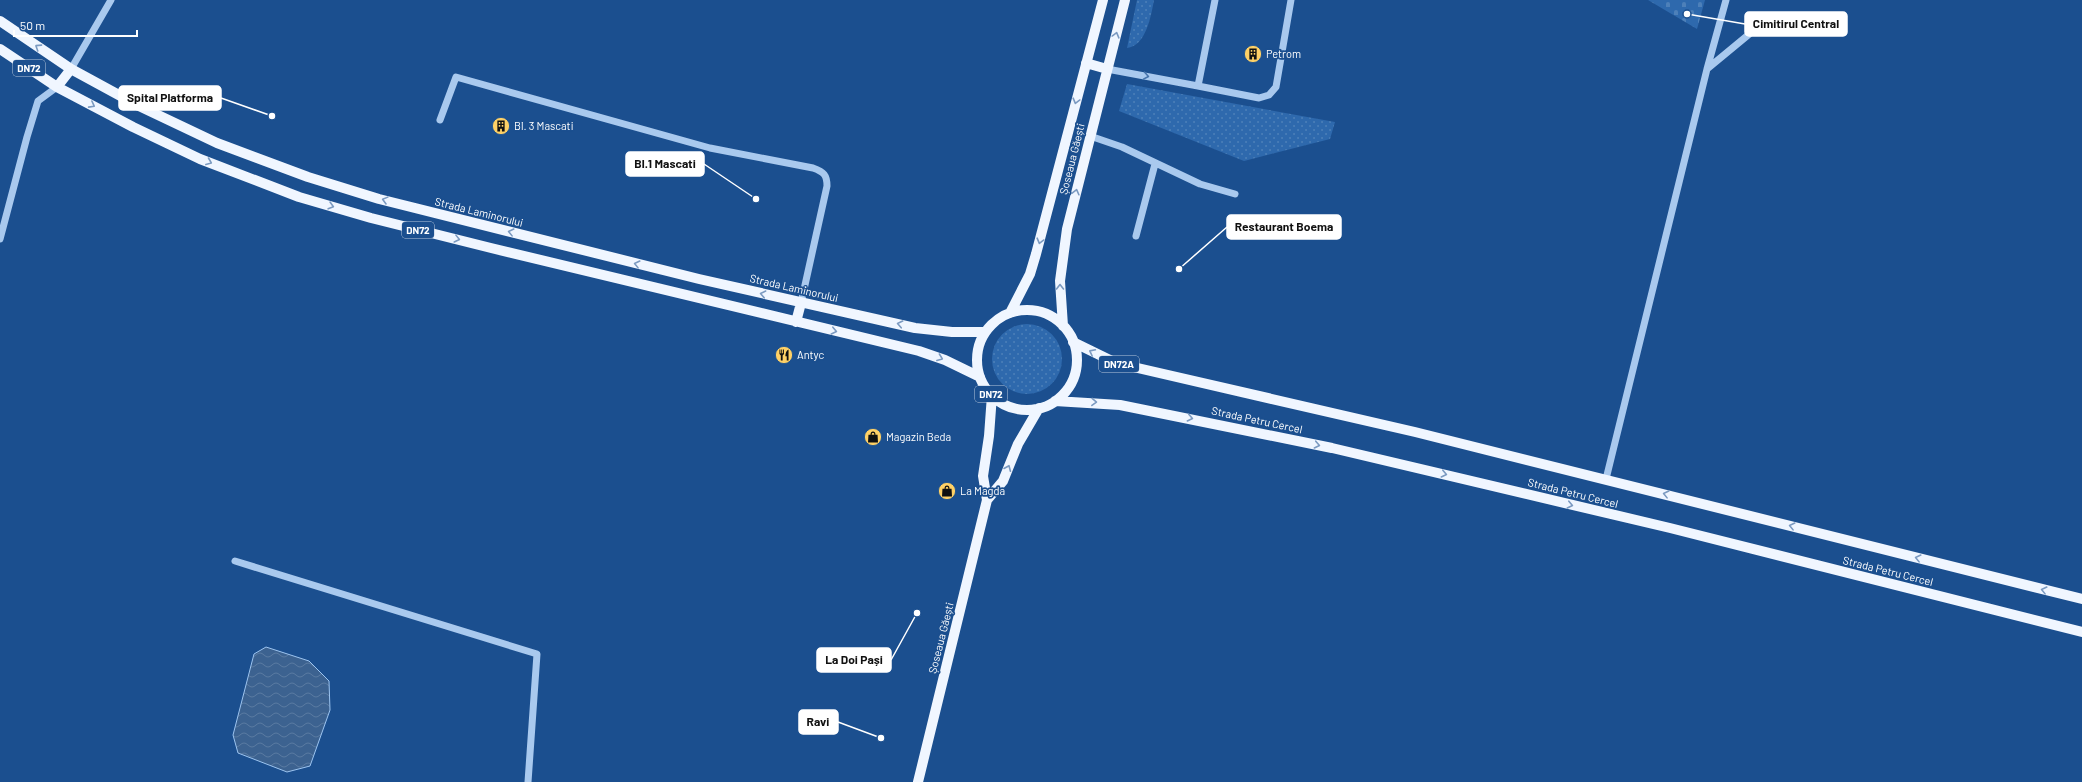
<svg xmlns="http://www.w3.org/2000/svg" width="2082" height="782" font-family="Barlow,sans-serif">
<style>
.grass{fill:url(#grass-dots)}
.cemetery{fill:url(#cemetery-stones)}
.water{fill:url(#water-waves);stroke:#9cc4f0}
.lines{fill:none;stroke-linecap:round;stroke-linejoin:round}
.minor{stroke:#a9c9ee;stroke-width:7}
.major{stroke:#f0f6ff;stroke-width:10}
.oneway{stroke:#7b9ac1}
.oneway2{stroke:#4674ac}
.labels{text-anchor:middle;stroke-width:3.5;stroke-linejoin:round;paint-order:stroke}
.shield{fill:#1b4f8f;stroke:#bbcadd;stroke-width:1}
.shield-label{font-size:10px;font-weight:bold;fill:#fff}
.poi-label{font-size:11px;fill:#fff;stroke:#1b4f8f;text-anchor:start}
.street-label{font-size:11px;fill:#fff;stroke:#1b4f8f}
.leader{fill:none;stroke:#fff;stroke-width:1.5}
.callout-dot{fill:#fff;stroke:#1b4f8f;stroke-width:1.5}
.callout{fill:#fff;stroke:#fff;stroke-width:1.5}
.callout-label{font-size:12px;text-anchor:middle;font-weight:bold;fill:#111}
</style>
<defs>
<pattern id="grass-dots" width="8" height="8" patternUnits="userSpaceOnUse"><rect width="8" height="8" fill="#2e69ad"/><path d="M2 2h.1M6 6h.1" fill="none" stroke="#4d80b9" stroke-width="1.8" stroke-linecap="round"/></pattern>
<pattern id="cemetery-stones" width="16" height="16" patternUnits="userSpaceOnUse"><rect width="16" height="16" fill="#2e69ad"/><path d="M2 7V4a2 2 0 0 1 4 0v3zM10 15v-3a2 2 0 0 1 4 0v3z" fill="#4d80b9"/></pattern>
<pattern id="water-waves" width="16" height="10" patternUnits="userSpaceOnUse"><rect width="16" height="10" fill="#3c6290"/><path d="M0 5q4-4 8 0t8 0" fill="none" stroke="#597aa1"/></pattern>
</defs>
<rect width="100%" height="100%" fill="#1b4f8f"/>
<path class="grass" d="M1137 0H1154C1151 16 1146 46 1127 48Z
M1127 84 1335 122 1330 139 1244 161 1119 111Z
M992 359a35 35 0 1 1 70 0a35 35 0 1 1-70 0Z"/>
<path class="cemetery" d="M1648 0H1705L1697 29Z"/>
<path class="water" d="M266 647 309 661 329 681 330 710 310 766 287 772 238 753 233 735 254 654Z"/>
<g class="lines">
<path class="minor" d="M71 69 111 0
M1107 69 1198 86 1215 0
M1707 69 1726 0
M1198 86 1259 98 1269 95 1276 87 1291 0
M440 120 456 77 710 148 813 168C824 172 827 175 827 186L801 303
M1090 136 1122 147 1200 184 1235 194
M1136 236 1155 164
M0 239 27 137 38 101 57 87
M1606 479 1707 69 1753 31
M235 561 537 654 528 782"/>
<path class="major" d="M0 21 71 69 139 106 217 143 308 177 379 199 699 279 915 328 952 332H985
M0 49 57 87 133 127 200 159 299 197 371 218 491 248 919 351 945 360 980 377
M1086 63 1107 69
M57 87 71 69
M977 360a50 50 0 1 1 100 0a50 50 0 1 1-100 0Z
M1010 313 1030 274 1036 254 1103 0
M796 322 801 303
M1063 326 1060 281 1067 229 1125 0
M1073 342 1116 363 1415 432 2082 599
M1055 401 1120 405 1332 448 1670 528 2082 632
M987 500 1003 481 1018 444 1039 408
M918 782 987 500 983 476 989 436 992 395"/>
</g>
<defs><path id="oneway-chevron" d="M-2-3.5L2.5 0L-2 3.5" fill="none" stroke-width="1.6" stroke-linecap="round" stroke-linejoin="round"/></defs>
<g class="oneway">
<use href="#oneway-chevron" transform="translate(1116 35) rotate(-75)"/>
<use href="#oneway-chevron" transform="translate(38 47) rotate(-147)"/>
<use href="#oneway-chevron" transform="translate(1076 101) rotate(105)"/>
<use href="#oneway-chevron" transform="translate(92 105) rotate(28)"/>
<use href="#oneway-chevron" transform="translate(209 162) rotate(22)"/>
<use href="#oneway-chevron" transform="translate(1076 192) rotate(-76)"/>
<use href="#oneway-chevron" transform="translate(385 200) rotate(-165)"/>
<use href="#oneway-chevron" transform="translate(331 206) rotate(16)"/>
<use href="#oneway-chevron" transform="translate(511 232) rotate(-166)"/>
<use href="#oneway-chevron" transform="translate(457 239) rotate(14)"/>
<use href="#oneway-chevron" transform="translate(1040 241) rotate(105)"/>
<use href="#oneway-chevron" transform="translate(637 264) rotate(-166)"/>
<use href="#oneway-chevron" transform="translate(1060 287) rotate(-90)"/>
<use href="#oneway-chevron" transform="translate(763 294) rotate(-167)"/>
<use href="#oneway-chevron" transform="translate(900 324) rotate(-168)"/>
<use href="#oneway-chevron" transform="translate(834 331) rotate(13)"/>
<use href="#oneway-chevron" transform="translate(1092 352) rotate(-153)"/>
<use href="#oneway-chevron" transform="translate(940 358) rotate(21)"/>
<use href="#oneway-chevron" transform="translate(1094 402) rotate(2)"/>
<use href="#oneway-chevron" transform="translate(1190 418) rotate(12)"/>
<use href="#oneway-chevron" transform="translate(1317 445) rotate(12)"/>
<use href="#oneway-chevron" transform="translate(1008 468) rotate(-67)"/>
<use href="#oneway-chevron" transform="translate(1444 474) rotate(13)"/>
<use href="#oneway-chevron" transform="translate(1666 494) rotate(-166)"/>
<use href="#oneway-chevron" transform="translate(1570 505) rotate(13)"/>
<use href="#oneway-chevron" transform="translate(1792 526) rotate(-166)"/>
<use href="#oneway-chevron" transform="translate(1918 558) rotate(-166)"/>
<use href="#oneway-chevron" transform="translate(2044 590) rotate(-166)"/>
</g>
<use class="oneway2" href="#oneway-chevron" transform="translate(1146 76) rotate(10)"/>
<defs>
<symbol id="building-disc" viewBox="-11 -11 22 22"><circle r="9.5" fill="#ffd166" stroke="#1b4f8f"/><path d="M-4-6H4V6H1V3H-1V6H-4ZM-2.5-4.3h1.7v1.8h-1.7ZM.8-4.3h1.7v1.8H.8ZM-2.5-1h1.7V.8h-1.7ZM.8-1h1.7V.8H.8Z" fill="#111"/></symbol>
<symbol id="restaurant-disc" viewBox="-11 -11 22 22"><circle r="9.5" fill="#ffd166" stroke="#1b4f8f"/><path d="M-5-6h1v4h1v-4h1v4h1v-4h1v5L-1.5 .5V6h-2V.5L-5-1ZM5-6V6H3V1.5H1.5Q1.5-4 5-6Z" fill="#111"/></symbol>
<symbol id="shop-disc" viewBox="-11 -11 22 22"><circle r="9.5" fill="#ffd166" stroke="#1b4f8f"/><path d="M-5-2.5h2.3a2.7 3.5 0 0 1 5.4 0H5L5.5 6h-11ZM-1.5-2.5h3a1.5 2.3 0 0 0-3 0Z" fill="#111"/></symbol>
</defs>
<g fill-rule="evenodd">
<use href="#building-disc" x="1243" y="44" width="20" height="20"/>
<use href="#building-disc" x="491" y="116" width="20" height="20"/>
<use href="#restaurant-disc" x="774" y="345" width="20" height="20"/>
<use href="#shop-disc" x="863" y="427" width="20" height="20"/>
<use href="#shop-disc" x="937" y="481" width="20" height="20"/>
</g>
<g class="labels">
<g class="shield">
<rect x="13" y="60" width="32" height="16" rx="3"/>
<rect x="402" y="222" width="32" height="16" rx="3"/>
<rect x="1099" y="356" width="40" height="16" rx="3"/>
<rect x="975" y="386" width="32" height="16" rx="3"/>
</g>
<g class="shield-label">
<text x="29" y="72">DN72</text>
<text x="418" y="234">DN72</text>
<text x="1119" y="368">DN72A</text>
<text x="991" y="398">DN72</text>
</g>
<g class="poi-label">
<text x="1266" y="58">Petrom</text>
<text x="514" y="130">Bl. 3 Mascati</text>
<text x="797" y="359">Antyc</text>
<text x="886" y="441">Magazin Beda</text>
<text x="960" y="495">La Magda</text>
</g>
<g class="street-label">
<text transform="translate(1072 159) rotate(-76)" y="4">Șoseaua Găești</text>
<text transform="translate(479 212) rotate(14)" y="4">Strada Laminorului</text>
<text transform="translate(794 288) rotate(13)" y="4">Strada Laminorului</text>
<text transform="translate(1257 420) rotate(12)" y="4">Strada Petru Cercel</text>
<text transform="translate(1573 493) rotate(14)" y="4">Strada Petru Cercel</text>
<text transform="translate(1888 571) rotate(14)" y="4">Strada Petru Cercel</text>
<text transform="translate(941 638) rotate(-76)" y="4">Șoseaua Găești</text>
</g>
</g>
<path class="leader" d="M1687 14L1745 24M272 116L221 98M756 199L704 164M1179 269L1227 227M917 613L891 660M881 738L838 722"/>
<g class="callout-dot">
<circle cx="1687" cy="14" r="4"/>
<circle cx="272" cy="116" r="4"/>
<circle cx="756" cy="199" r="4"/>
<circle cx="1179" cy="269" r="4"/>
<circle cx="917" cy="613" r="4"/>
<circle cx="881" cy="738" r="4"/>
</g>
<g class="callout">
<rect x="1745" y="12" width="102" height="24" rx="4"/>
<rect x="119" y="86" width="102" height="24" rx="4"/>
<rect x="626" y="152" width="78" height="24" rx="4"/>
<rect x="1227" y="215" width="114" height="24" rx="4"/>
<rect x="817" y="648" width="74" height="24" rx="4"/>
<rect x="799" y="710" width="39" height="24" rx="4"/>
</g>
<g class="callout-label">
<text x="1796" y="28">Cimitirul Central</text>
<text x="170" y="102">Spital Platforma</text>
<text x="665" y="168">Bl.1 Mascati</text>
<text x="1284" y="231">Restaurant Boema</text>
<text x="854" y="664">La Doi Pași</text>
<text x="818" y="726">Ravi</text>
</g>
<path d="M14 30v6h123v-6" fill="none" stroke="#ffffff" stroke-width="2"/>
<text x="20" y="30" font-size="12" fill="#ffffff" stroke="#1b4f8f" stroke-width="3" paint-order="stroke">50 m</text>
</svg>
